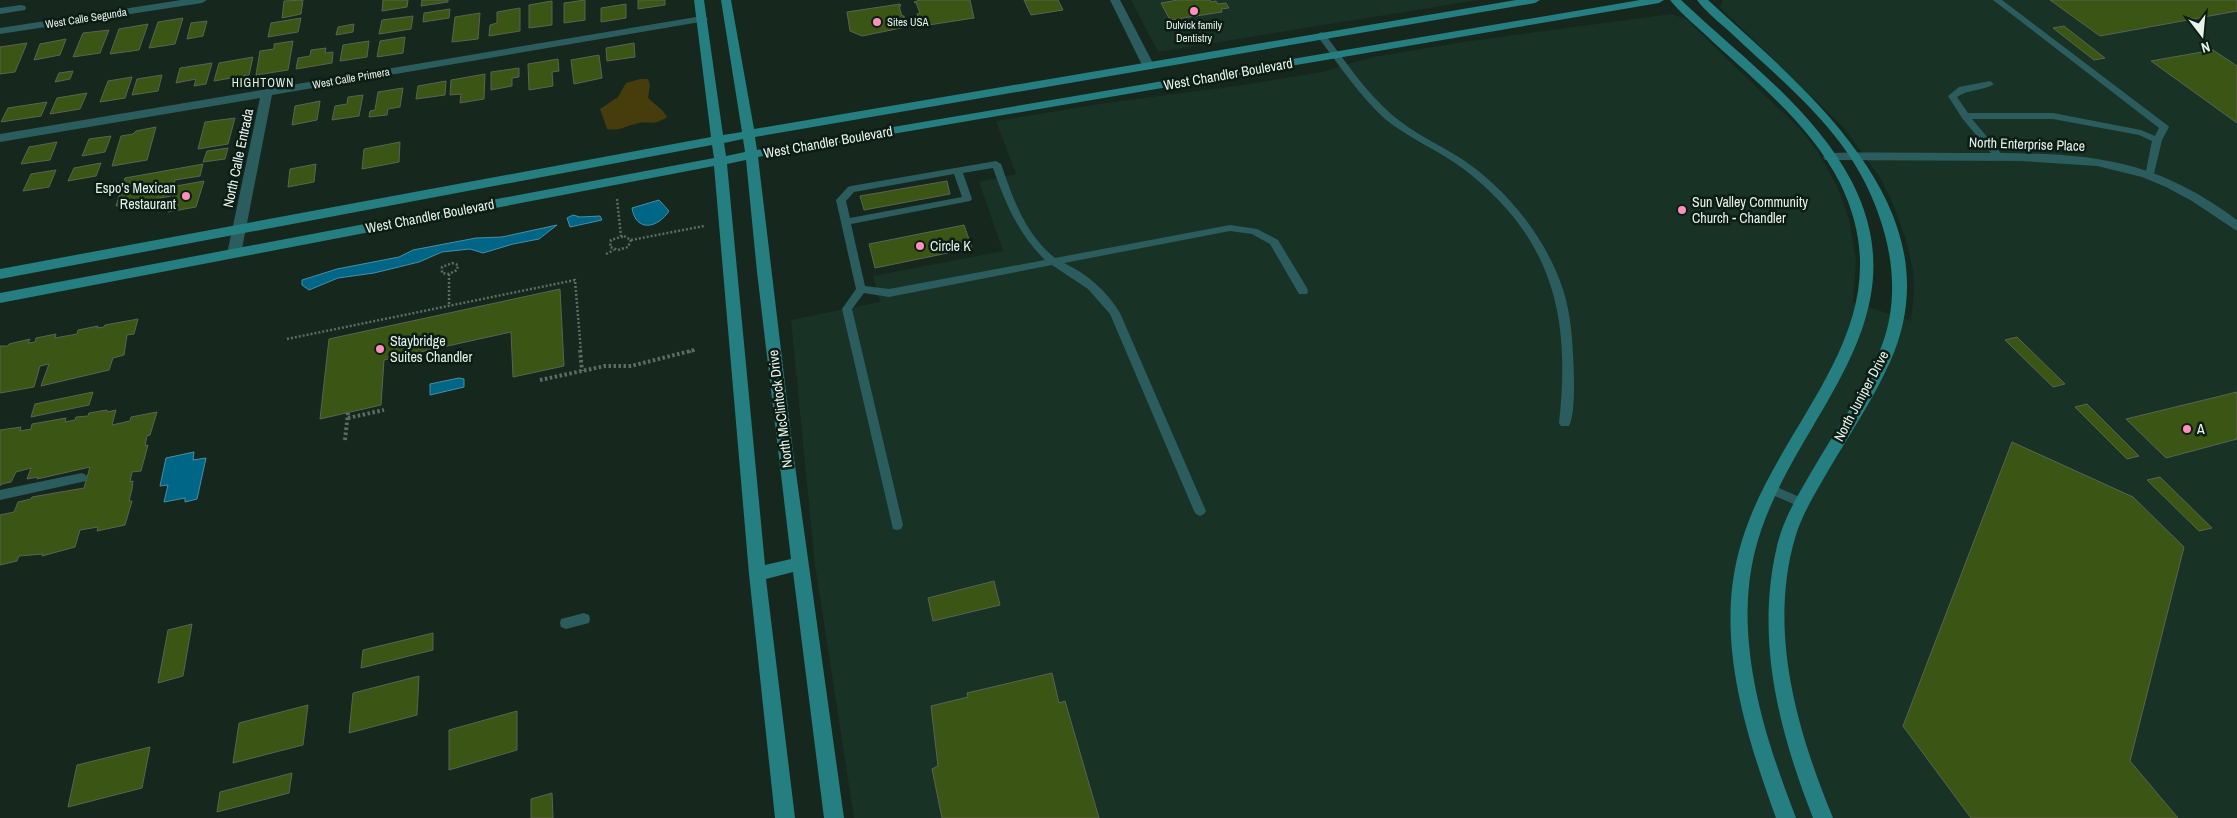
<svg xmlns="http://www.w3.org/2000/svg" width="2237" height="818" font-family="'Archivo Narrow',sans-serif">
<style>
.built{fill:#193226}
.green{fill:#473c0b}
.water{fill:#068;stroke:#4590a6}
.building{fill:#3b5514;stroke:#5b6352}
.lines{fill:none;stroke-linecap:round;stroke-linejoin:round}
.path-far1{stroke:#5d6c64;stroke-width:2.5;stroke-dasharray:2 2;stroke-linecap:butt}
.path{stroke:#5d6c64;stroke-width:4;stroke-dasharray:2.5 2.5;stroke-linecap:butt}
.lane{fill:#2b5d5e;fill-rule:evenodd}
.street{fill:#2b5d5e;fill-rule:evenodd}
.secondary{fill:#257e7f;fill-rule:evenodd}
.poi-dot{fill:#fe8ebe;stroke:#0c1d15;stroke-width:2}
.labels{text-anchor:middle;stroke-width:5;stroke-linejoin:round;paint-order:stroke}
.far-street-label{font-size:11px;fill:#e7f2ec;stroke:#0c1d15}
.far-poi-label{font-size:11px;fill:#e7f2ec;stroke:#0c1d15;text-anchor:start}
.far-neighbourhood-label{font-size:12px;letter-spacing:1px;fill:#e7f2ec;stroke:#0c1d15}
.street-label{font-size:14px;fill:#e7f2ec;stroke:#0c1d15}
.poi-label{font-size:14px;fill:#e7f2ec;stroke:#0c1d15;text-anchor:start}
</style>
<rect width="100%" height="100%" fill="#16271e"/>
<path class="built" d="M1131 0H1478L1158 52Z
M1723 0H2237V818H854L815 565 791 320 880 302 873 276 1003 251 979 182 1016 174 996 121 1112 102 1237 86 1322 72 1373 57 1463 42 1671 14 1686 19 1800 129 1818 152 1837 186 1849 219 1856 261 1853 302 1911 321 1914 292 1913 270 1906 240 1893 204 1881 179 1845 129 1724 11 1720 7Z"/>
<path class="green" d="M640 79H648L650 85 648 98 663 111 667 117C652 127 649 120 635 124 622 127 621 131 607 129L600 109 618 97 626 83Z"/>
<path class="water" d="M659 200 669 211C658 228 636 233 632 208Z
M573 215 580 217 600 216 602 220 570 227 567 218Z
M557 225 539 239 513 244 483 253 470 249 442 252 419 262 374 273 338 278 309 290 302 285V280L337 269 399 257 413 250 476 238 502 237Z
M459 378 464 379V387L430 395V384Z
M194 452 193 460 206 458 197 499 185 502V498L164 502 168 485 160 486 166 458Z"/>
<path class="building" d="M303 0 301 14 282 18 284 1Z
M383 0H408L407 7 382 11Z
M422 0H448V2L421 6Z
M585 0V20L564 23V3Z
M638 0H665V5L638 9Z
M920 0H970L974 18 922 26 917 14 920 13 916 3 914 2Z
M1024 0H1058L1063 10 1031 15Z
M1178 0H1210L1211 2 1216 1 1218 4 1226 3 1229 8 1221 9 1222 12 1170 20 1161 3Z
M2050 0H2237V11L2100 36Z
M552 1V25L529 28V5Z
M626 4V18L601 22V8Z
M900 4 901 6H899L902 16H904L906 27 862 36 850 31 847 12Z
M520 8V31L489 36 490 25 497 23V12Z
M450 9 449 18 423 22 424 13Z
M480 13 478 39 452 42 455 17Z
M413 16 411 29 379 34 382 20Z
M183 18 175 44 149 48 158 22Z
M301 18 298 32 268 37 271 23Z
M207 21 203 36 187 39 191 23Z
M148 24 139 50 110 54 119 29Z
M354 24 353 32 336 35 338 27Z
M2064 26 2105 58 2094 60 2053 28Z
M109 30 100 53 73 57 83 33Z
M405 37 403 53 377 57 380 41Z
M66 39 60 55 34 60 40 44Z
M293 41 288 70 256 75 260 51 274 49V44Z
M369 41 367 57 340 61 343 45Z
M27 43 15 72 0 74V47Z
M634 43 635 57 607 61 606 48Z
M326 48 325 53 333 52 332 63 296 69 298 58 310 56 311 50Z
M2213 50 2237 66V123L2151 61Z
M599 55 602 78 574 84 571 60Z
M253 57 249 75 214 81 219 63Z
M558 59 559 71 552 72 553 86 529 90 528 64Z
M212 63 206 84 194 86 196 79 176 83 180 68Z
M519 68V77L512 78V86L491 90V72Z
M73 71 70 79 55 82 59 73Z
M485 74 484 99 460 103 461 94 450 95 451 80Z
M162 75 158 91 132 95 137 79Z
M132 77 125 98 100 102 108 81Z
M446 81 445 95 416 99 418 86Z
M403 88 400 107 388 109 387 115 369 117 370 111 375 110 378 92Z
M87 93 80 109 50 114 57 98Z
M363 95 359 116 332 120 335 106 347 104 348 97Z
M320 101 317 120 292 125 295 106Z
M47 102 41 116 1 122 8 108Z
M235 118 228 144 198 149 205 122Z
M156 127 147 160 112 166 121 136 133 134 136 131Z
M111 136 105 152 82 156 89 139Z
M57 142 50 160 21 164 29 147Z
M400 142 399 162 362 169 364 149Z
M228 148 225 159 203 162 207 151Z
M101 163 96 176 68 181 74 168Z
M203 164 200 176 175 180 171 196 116 206 125 178Z
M316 164 314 182 288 187 290 169Z
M56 170 49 187 23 191 31 174Z
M204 181 196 207 168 212 176 186Z
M947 181 950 194 864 210 860 196Z
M964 225 972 248 875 268 869 244Z
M560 289 564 366 513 377 511 332 384 360 381 405 320 419 329 339Z
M138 319 134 334 127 335 124 355 113 358 109 370 41 386 49 364 40 366 34 387 0 393V346H8L9 344 30 339 28 343 35 342 36 338 56 334 55 338 77 334 78 330 98 326 97 328 104 327 105 325Z
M2017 337 2065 384 2053 387 2005 340Z
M93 392 89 405 31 417 35 404Z
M2237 392V439L2166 458 2126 419Z
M2087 404 2139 456 2127 459 2075 407Z
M107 410V412L116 410 112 425 130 421 131 417 157 412 150 435 147 436 145 446 148 445 141 471 132 472 130 482 133 481 132 489 129 501H132L125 525 97 531 98 527 80 530 75 547 42 556 43 554 19 556 17 561 0 565V515L14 512 18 502 31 499 32 497 84 488 90 467 37 479 38 477 27 479 31 468 16 472 11 482 2 484 0 486V430L21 427 20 431 31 429 32 424 66 418 65 422 75 420 76 417 88 416 89 413Z
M2012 442 2133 497 2184 547 2130 761 2178 818H1971L1903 726Z
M2160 477 2212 528 2199 531 2147 480Z
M994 581 1000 605 933 621 928 598Z
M192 624 183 676 158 683 168 630Z
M433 633V650L361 668 363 650Z
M1052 673 1059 703 1065 701 1099 818H942L932 769 938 766 931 706 968 697 967 693Z
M419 676 417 715 349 733 353 693Z
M308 705 303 745 233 763 239 723Z
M517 711V750L449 770V730Z
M150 747 142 788 68 807 77 765Z
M292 773 289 793 217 812 220 792Z
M552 793 553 818H531V799Z"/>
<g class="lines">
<path class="path-far1" d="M617 199 621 236
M624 236 631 240 628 247 618 250 610 247 611 240Z
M631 240 704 226
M606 254 614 250
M452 263 458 265 457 270 449 274 442 273V267Z
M449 274V306
M287 339 575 280 581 352
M689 352 696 350"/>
<path class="path" d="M580 350 582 371
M540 380 605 366H631L694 350
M348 418 384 410
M345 440 348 413"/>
<path class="lane" d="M1993 0H2002L2167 125 2169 127 2162 140 2153 178 2150 179 2145 176 2152 141 2139 135 2053 119H1972L2004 157 1999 160 1996 159 1962 118 1948 96 1959 87 1990 81 1994 84C1984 91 1968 89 1957 97L1968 113H2053L2141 130 2155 136 2159 128Z
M1321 32 1324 33C1345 61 1365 91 1391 114 1413 133 1438 144 1462 159 1504 187 1542 233 1560 281 1569 304 1572 330 1573 355 1574 371 1576 413 1569 426H1561L1559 423C1571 316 1553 239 1465 170 1440 151 1410 139 1385 119 1359 95 1339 65 1318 37L1317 35Z
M996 161 1001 164C1013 199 1025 234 1055 258L1230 225 1257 229 1278 240 1307 288 1308 291 1307 294H1299L1270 244 1252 234 1230 231 1064 263C1087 274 1107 291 1120 313L1206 511 1204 514 1200 516 1196 514 1194 511 1110 314 1088 289 1052 265 889 297 864 293 852 309 903 525 901 529 897 530 893 529 842 309 856 289 836 200 848 187 851 186ZM993 168C1005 202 1018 234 1045 260L889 289 865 286 851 224 970 201 972 199 963 173ZM954 174 962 197 850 218 846 201 854 192Z
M82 473 86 475 88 478 86 481 0 500V490Z
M1770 484 1806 500 1808 503 1806 506 1802 508 1798 506 1766 492 1764 489 1766 486Z
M584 613 589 615 590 619 589 623 566 629 561 627 560 623 561 619Z"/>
<path class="street" d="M181 0H207L202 3 0 34V28Z
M1110 0H1120L1154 65 1152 67H1144L1142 65Z
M21 5 25 6 26 8 25 10 0 14V8Z
M702 16 708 19 706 21 272 95 241 254 239 257H229L227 254 260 98 0 142V134Z
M1829 153C1876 152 1923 153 1970 153 2077 153 2148 153 2237 220V231L2192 201 2166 187 2142 177 2097 166 2021 161 1825 160 1823 157Z"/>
<path class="secondary" d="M694 0H704L723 135 742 132 721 0H731L754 129 1516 0H1540L1535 3 755 137 757 150 1640 0H1664L1659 3 758 157 793 451 844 818H824L793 572 766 579 795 818H775L749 574 714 166 0 303V293L714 158 712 145 0 279V269L711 137ZM743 139 745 152 726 156 724 143ZM746 160 757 272 791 559 765 565 727 164Z
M1670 0H1681C1740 56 1814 109 1852 182 1926 327 1787 422 1755 551 1733 640 1764 735 1796 818H1776C1746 735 1715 640 1739 551 1773 420 1911 329 1840 183 1812 127 1758 83 1713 42 1699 28 1682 15 1670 0Z
M1697 0H1708C1807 91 1958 210 1890 362 1873 400 1849 435 1828 471 1816 492 1802 514 1795 538 1768 632 1797 730 1833 818H1813C1779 731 1755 640 1777 546 1784 515 1803 487 1819 459 1841 422 1867 386 1882 345 1903 289 1889 227 1861 175 1831 119 1776 76 1730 32 1719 22 1706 12 1697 0Z"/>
</g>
<g class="poi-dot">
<circle cx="1194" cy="11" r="5"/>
<circle cx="877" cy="22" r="5"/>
<circle cx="186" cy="196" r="5"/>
<circle cx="1682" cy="210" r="5"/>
<circle cx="920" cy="246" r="5"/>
<circle cx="380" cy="349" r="5"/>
<circle cx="2187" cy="429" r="5"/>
</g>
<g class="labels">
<g class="far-street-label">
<text transform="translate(86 18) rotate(-9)" y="4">West Calle Segunda</text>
<text transform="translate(351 78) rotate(-10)" y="4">West Calle Primera</text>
</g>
<g class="far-poi-label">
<text x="887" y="26">Sites USA</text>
<text x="1194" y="29" text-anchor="middle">Dulvick family<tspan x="1194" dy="13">Dentistry</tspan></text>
</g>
<g class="far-neighbourhood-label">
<text x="263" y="87">HIGHTOWN</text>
</g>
<g class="street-label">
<text transform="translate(1228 74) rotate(-10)" y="5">West Chandler Boulevard</text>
<text transform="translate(828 142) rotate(-10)" y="5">West Chandler Boulevard</text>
<text transform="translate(2027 144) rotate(2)" y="5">North Enterprise Place</text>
<text transform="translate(238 158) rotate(-78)" y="5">North Calle Entrada</text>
<text transform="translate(430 216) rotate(-11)" y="5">West Chandler Boulevard</text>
<text transform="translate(1861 396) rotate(-62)" y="5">North Juniper Drive</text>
<text transform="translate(780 409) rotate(-97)" y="5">North McClintock Drive</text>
</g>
<g class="poi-label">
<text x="176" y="193" text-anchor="end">Espo’s Mexican<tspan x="176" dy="16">Restaurant</tspan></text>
<text x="1692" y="207">Sun Valley Community<tspan x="1692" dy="16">Church - Chandler</tspan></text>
<text x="930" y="251">Circle K</text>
<text x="390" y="346">Staybridge<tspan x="390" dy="16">Suites Chandler</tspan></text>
<text x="2197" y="434">A</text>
</g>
</g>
<g transform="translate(2202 35) rotate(164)" stroke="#0c1d15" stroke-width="4" paint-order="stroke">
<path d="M0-4L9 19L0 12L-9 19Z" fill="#e7f2ec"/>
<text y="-8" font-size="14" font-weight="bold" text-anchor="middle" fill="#e7f2ec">N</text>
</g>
</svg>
